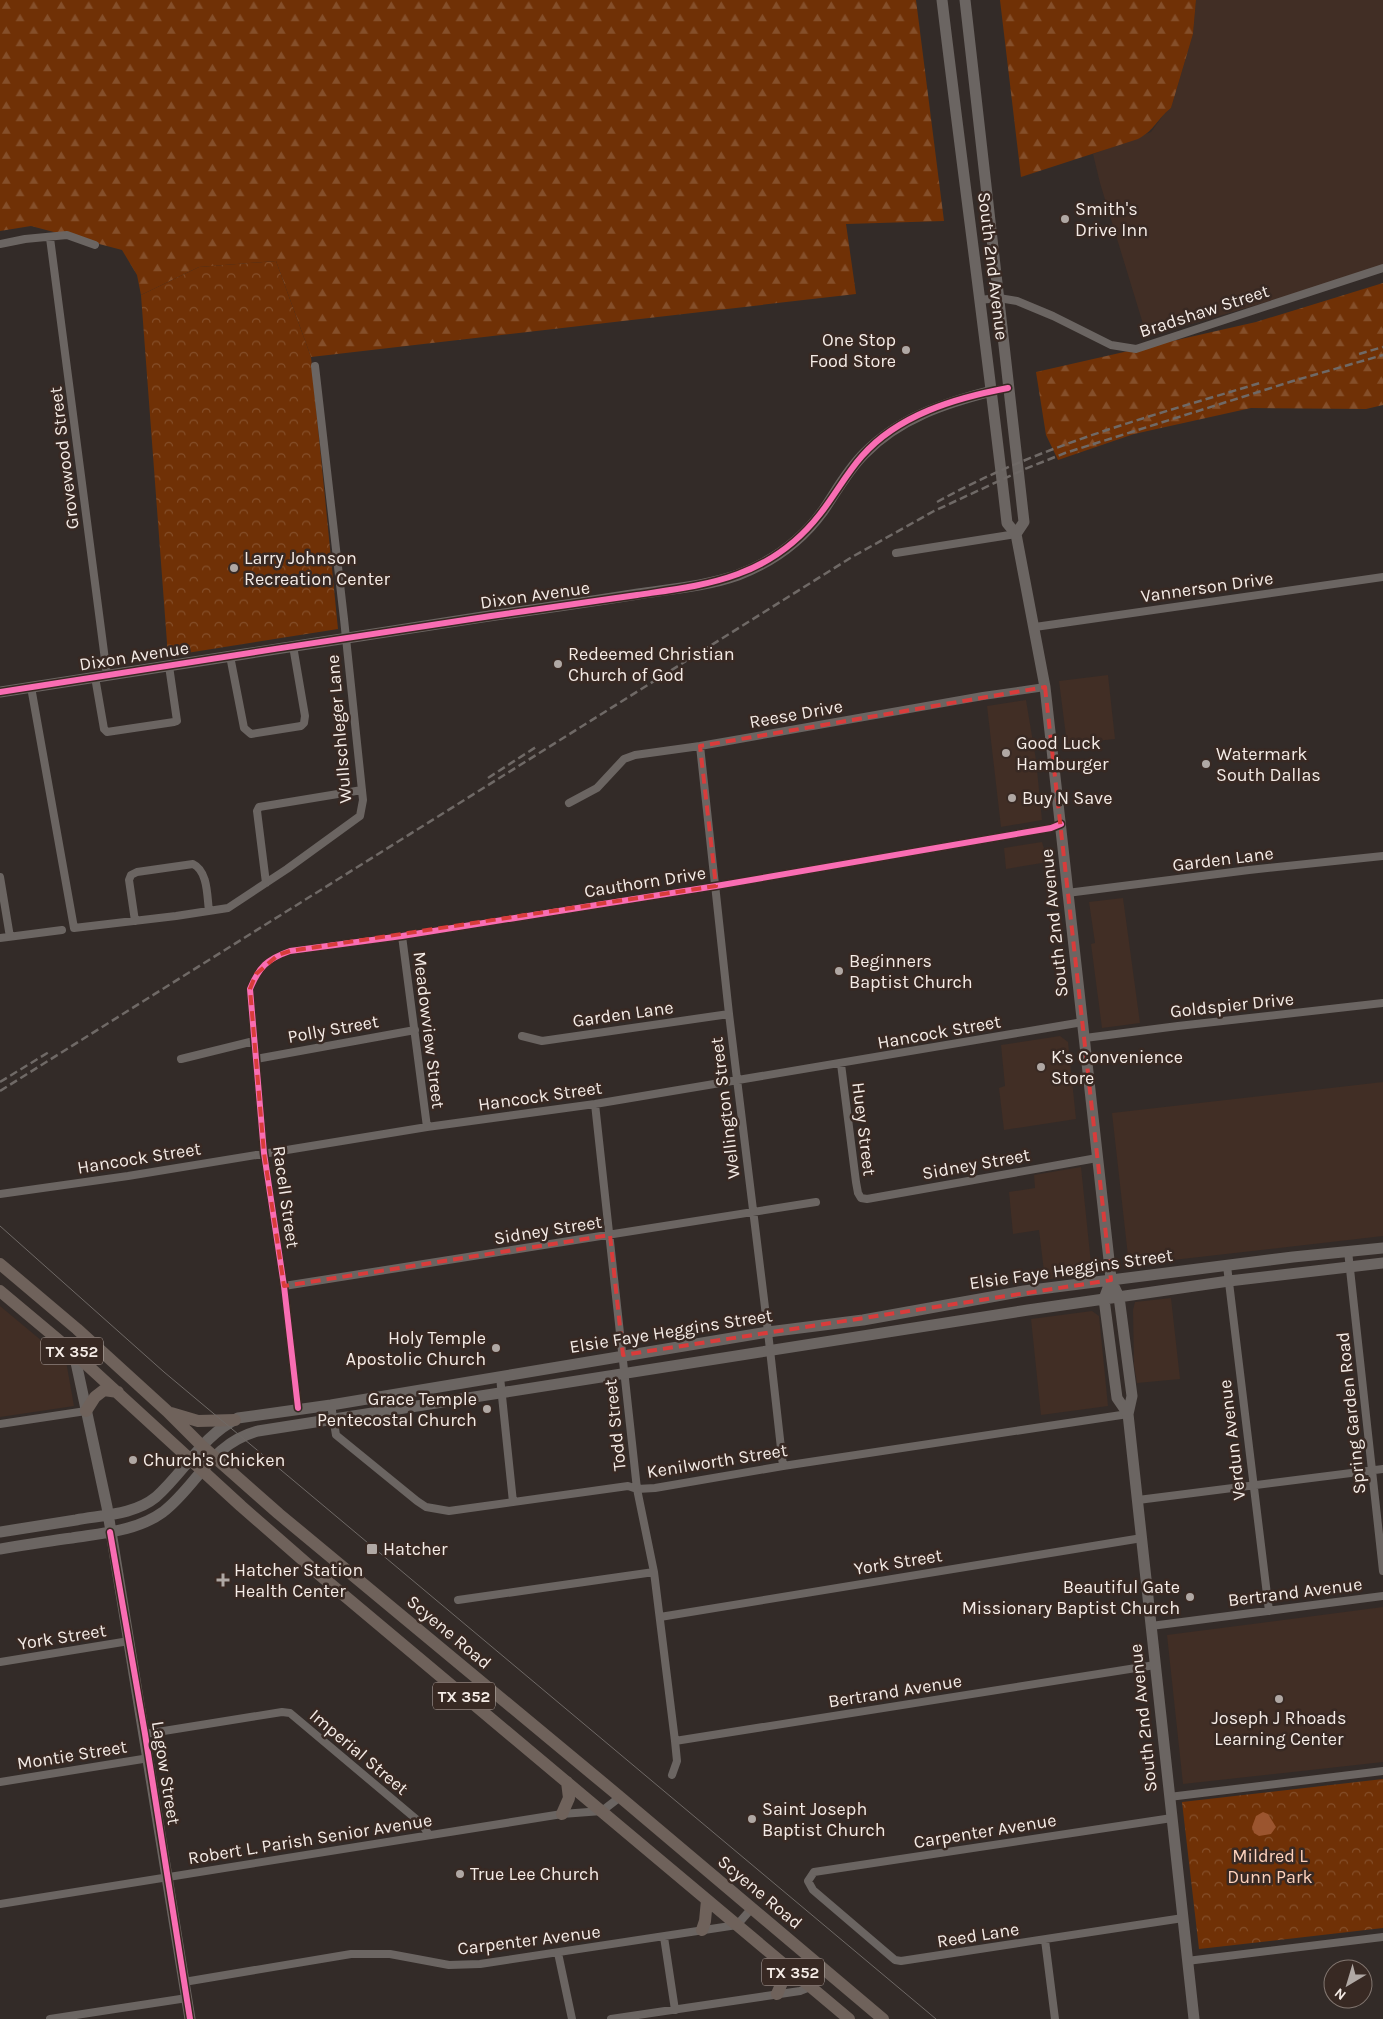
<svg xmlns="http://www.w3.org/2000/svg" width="1383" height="2019" font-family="Karla,sans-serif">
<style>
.built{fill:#412e25}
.forest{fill:url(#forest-firs)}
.park{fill:url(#park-crowns)}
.water{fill:#9b552f}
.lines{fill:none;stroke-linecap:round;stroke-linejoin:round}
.street{stroke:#6b6562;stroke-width:8}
.secondary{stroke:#6b6562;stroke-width:11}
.primary{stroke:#6f625b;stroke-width:12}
.tram{stroke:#6f6966;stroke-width:1}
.rail{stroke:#6f6966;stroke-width:2.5;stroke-dasharray:8 4;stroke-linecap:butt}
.cycleway-casing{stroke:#382923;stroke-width:9}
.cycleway{stroke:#f96db3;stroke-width:6}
.marked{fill:none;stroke:#d93c3b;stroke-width:4;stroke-dasharray:10 6;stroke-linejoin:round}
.poi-dot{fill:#b0a8a4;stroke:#382923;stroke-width:2}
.labels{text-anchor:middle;stroke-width:5;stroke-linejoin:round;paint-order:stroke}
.shield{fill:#382923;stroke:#bcb1ac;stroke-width:1}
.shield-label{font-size:16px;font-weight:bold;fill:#f4ebe6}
.poi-label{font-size:18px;fill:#f4ebe6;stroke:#382923;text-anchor:start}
.street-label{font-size:18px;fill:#f4ebe6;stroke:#382923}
.park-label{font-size:18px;fill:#fed2bd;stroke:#382923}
</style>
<defs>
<pattern id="forest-firs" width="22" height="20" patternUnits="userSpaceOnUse" patternTransform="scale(1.25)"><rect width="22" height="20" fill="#703106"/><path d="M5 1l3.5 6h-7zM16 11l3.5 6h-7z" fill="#854f2a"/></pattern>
<pattern id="park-crowns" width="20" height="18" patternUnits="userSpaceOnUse" patternTransform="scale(1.25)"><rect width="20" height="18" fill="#703106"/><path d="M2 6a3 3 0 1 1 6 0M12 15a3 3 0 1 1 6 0" fill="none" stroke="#854f2a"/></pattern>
</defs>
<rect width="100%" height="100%" fill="#332b28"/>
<path class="built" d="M1196 0H1383V268L1147 337 1100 183 1093 154 1151 132 1164 114 1171 108 1193 34Z
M1108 675 1115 739 1067 744 1059 681Z
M1026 700 1036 760 1042 820 1001 827 987 706Z
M1042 842 1048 862 1006 869 1004 848Z
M1123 898 1140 1023 1102 1028 1091 944 1095 943 1089 902Z
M1060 1036 1068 1042 1076 1119 1004 1130 999 1088 1005 1086 1001 1045Z
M1383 1082V1236L1129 1265 1112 1113Z
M1081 1167 1092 1273 1045 1280 1039 1230 1013 1234 1009 1192 1035 1188 1034 1175Z
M1171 1298 1180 1379 1137 1383 1134 1365 1133 1310 1135 1302Z
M0 1306 66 1361 74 1406 0 1417Z
M1092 1311 1099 1316 1108 1406 1041 1415 1031 1319Z
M1383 1607V1762L1183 1784 1167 1635Z"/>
<path class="forest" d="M0 0H916L944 221 846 224 856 294 311 357 276 261 199 267 141 295 137 275 122 250 31 226 0 231Z
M1000 0H1196L1193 34 1171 108C1156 120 1156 129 1138 139L1021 177Z
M1383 283V405L1366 409 1251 408 1134 434 1058 460 1046 435 1036 372 1256 322Z"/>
<path class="park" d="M276 261 311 357 338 629 168 656 141 295 199 267Z
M1383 1779V1928L1199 1949 1182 1802Z"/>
<path class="water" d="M1263 1812 1268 1814 1276 1827 1271 1834 1259 1836 1254 1833 1252 1827 1256 1816Z"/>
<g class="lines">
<path class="street" d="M50 238 107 675
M0 244 25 239 67 235 95 245
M979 300 999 298 1017 301 1053 316 1111 345 1136 349 1383 268
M992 391 1008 388
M896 553 1016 534
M1035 627 1383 577
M230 656 244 728 251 734 301 726 304 723 305 716 293 646
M95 677 104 729 107 732 174 722 177 721 169 666
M31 687 74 928 176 916 228 908 287 869 360 816 363 800 344 619 315 366
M700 746 729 1014 768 1332 783 1466
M569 803 597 788 624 759 635 755 700 746 983 696 1045 687
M0 877 10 937
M266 883 257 811 259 807 362 790
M1067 893 1249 870 1383 856
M135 921 129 880 131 875 137 872 193 864C208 871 207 896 209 911
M402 936 427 1127
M0 938 62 930
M522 1036 542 1041 729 1014
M1085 1038 1178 1026 1383 1003
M181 1059 254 1041
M256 1059 415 1030
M841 1064 856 1182 858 1193 861 1198 867 1199 1097 1158
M595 1104 637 1489 654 1572 675 1741
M0 1194 128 1176 427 1127 595 1104 1083 1022
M1348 1251 1383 1571
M1227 1266 1269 1611
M284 1286 816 1202
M500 1377 513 1502
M331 1405 336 1435 417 1501 426 1507 449 1511 628 1486 637 1489 655 1488 783 1466 1128 1414
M298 1408 284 1286 264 1153 250 989C259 967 267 959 290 951L402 936 716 886 1051 828 1061 824
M0 1424 86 1411
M1138 1500 1383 1469
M458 1600 654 1572
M660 1617 1142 1538
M1151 1626 1383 1596
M0 1662 129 1641
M145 1734 282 1712 290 1713 422 1824 429 1835
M672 1775 677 1761 675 1741 1155 1665
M0 1782 149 1758
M1169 1797 1383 1771
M1172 1818 814 1872 808 1881 813 1890 895 1960 901 1961 1183 1918
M0 1904 562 1814 602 1811 620 1797
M664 1937 675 2010
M1045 1940 1055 2019
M558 1953 572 2019
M1187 1961 1383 1937
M184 1982 351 1954H390L449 1965 480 1964 737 1925 752 1908
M50 2019 187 1998
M611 2019 800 1991 810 1987"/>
<path class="secondary" d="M942 0C963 174 987 348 1007 523L1016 534 1045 687 1110 1269 1111 1280 1119 1297 1132 1396 1128 1414 1194 2019
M965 0 1024 522 1016 534
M0 692C163 667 326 641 489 616 539 609 588 602 638 594 671 589 707 586 738 575 772 562 802 540 823 511 836 492 847 471 864 454 899 418 945 403 992 391
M1111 1280 1104 1299 1117 1398 1128 1414
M74 1353 107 1507 190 2019
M0 1532C25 1528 50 1524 76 1520 102 1515 134 1515 156 1497 185 1471 202 1436 238 1418L331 1405 768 1332 863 1320 1024 1291 1293 1257 1383 1248
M0 1549C24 1545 48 1541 72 1538 103 1533 137 1531 163 1512 198 1485 210 1444 258 1431L1028 1310 1229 1281 1383 1263"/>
<path class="primary" d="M0 1264 77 1329 167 1411 202 1446 279 1514 620 1797 883 2019
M0 1291 74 1353 241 1506 321 1576 849 2019
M86 1411 95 1397 104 1390 118 1392
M171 1413 198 1421 235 1420
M562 1814 569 1798 567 1782
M702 1930 705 1921 707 1900
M777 1994 784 1978V1964"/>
<path class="tram" d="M0 1226 164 1372 936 2019"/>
<path class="rail" d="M1359 354 1383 347
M937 502C1038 446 1151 416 1260 383
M488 778 536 747
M0 1082 49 1052
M0 1091 852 557 934 511 1025 469 1065 453 1293 381 1383 355"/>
<defs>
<path id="cycleway" d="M0 692C164 667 327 640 491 616 540 609 588 602 637 595 670 590 706 586 738 574 771 562 799 541 820 514 835 495 846 474 862 456 898 415 955 398 1008 388
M298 1408 284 1286 264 1153 250 989C259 967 267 959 290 951L402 936 716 886 1051 828 1061 824
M110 1532 145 1734 190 2019"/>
</defs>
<use href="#cycleway" class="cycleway-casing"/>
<use href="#cycleway" class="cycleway"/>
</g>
<path class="marked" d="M1045 687 1111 1280 623 1355 610 1235 284 1286 264 1153 250 989 256 974 278 955 290 951 716 886 700 746Z"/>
<g class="poi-dot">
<circle cx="1065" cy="219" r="5"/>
<circle cx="906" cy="350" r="5"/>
<circle cx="234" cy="568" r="5"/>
<circle cx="558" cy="664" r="5"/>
<circle cx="1006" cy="753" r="5"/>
<circle cx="1206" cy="764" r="5"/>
<circle cx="1012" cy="798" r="5"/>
<circle cx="839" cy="971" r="5"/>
<circle cx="1041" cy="1067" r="5"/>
<circle cx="496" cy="1348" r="5"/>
<circle cx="487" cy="1409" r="5"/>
<circle cx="133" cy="1460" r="5"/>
<rect x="366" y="1543" width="12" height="12" rx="2.5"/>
<path d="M220.5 1572.5h5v5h5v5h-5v5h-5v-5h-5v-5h5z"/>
<circle cx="1190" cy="1597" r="5"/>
<circle cx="1279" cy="1699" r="5"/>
<circle cx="752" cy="1819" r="5"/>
<circle cx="460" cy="1874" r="5"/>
</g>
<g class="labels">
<g class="shield">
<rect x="41" y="1337.5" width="62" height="27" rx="4"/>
<rect x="433" y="1682.5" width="62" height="27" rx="4"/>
<rect x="762" y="1958.5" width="62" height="27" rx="4"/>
</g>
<g class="shield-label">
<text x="72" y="1357">TX 352</text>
<text x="464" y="1702">TX 352</text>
<text x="793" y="1978">TX 352</text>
</g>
<g class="poi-label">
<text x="1075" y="215">Smith's<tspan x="1075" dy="21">Drive Inn</tspan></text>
<text x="896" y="346" text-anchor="end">One Stop<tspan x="896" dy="21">Food Store</tspan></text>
<text x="244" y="564">Larry Johnson<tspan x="244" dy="21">Recreation Center</tspan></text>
<text x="568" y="660">Redeemed Christian<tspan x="568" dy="21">Church of God</tspan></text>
<text x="1016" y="749">Good Luck<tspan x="1016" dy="21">Hamburger</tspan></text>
<text x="1216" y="760">Watermark<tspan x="1216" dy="21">South Dallas</tspan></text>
<text x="1022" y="804">Buy N Save</text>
<text x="849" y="967">Beginners<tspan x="849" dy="21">Baptist Church</tspan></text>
<text x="1051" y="1063">K's Convenience<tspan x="1051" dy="21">Store</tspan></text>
<text x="486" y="1344" text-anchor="end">Holy Temple<tspan x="486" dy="21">Apostolic Church</tspan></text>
<text x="477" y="1405" text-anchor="end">Grace Temple<tspan x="477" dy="21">Pentecostal Church</tspan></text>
<text x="143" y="1466">Church's Chicken</text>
<text x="383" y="1555">Hatcher</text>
<text x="234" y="1576">Hatcher Station<tspan x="234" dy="21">Health Center</tspan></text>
<text x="1180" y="1593" text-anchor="end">Beautiful Gate<tspan x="1180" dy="21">Missionary Baptist Church</tspan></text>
<text x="1279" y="1724" text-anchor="middle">Joseph J Rhoads<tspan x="1279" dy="21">Learning Center</tspan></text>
<text x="762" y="1815">Saint Joseph<tspan x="762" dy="21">Baptist Church</tspan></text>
<text x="470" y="1880">True Lee Church</text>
</g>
<g class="street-label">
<text transform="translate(993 266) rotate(83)" y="6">South 2nd Avenue</text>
<text transform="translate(1204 311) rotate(-18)" y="6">Bradshaw Street</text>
<text transform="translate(64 458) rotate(-97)" y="6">Grovewood Street</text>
<text transform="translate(1207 587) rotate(-8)" y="6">Vannerson Drive</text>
<text transform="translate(535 595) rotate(-8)" y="6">Dixon Avenue</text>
<text transform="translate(134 656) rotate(-9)" y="6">Dixon Avenue</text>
<text transform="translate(796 714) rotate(-10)" y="6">Reese Drive</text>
<text transform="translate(339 729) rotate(-95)" y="6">Wullschleger Lane</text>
<text transform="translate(1223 859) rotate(-7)" y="6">Garden Lane</text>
<text transform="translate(645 882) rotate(-9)" y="6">Cauthorn Drive</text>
<text transform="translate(1054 923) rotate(-96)" y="6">South 2nd Avenue</text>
<text transform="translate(1232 1005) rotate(-6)" y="6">Goldspier Drive</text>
<text transform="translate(623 1014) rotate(-8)" y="6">Garden Lane</text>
<text transform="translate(333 1029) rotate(-10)" y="6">Polly Street</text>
<text transform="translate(429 1030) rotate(83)" y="6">Meadowview Street</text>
<text transform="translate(939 1032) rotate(-10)" y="6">Hancock Street</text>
<text transform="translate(540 1096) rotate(-8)" y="6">Hancock Street</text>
<text transform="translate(725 1108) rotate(-97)" y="6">Wellington Street</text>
<text transform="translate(864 1129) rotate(83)" y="6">Huey Street</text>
<text transform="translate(139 1158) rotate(-9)" y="6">Hancock Street</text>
<text transform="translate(976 1164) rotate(-10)" y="6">Sidney Street</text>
<text transform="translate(286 1197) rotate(82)" y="6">Racell Street</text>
<text transform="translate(548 1230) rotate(-9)" y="6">Sidney Street</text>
<text transform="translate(1071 1269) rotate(-8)" y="6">Elsie Faye Heggins Street</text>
<text transform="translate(671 1331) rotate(-9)" y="6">Elsie Faye Heggins Street</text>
<text transform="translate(1351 1413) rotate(-96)" y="6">Spring Garden Road</text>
<text transform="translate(615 1425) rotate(-96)" y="6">Todd Street</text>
<text transform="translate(1232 1440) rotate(-97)" y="6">Verdun Avenue</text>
<text transform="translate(717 1461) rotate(-9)" y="6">Kenilworth Street</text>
<text transform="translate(898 1562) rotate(-9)" y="6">York Street</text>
<text transform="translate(1295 1592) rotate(-7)" y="6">Bertrand Avenue</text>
<text transform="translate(449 1632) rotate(40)" y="6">Scyene Road</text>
<text transform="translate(62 1637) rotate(-9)" y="6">York Street</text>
<text transform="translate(895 1691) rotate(-9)" y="6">Bertrand Avenue</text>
<text transform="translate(1143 1718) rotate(-96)" y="6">South 2nd Avenue</text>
<text transform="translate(359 1752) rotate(40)" y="6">Imperial Street</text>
<text transform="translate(72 1755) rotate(-9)" y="6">Montie Street</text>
<text transform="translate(166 1773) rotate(81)" y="6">Lagow Street</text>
<text transform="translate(985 1831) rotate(-9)" y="6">Carpenter Avenue</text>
<text transform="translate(310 1839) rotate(-9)" y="6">Robert L. Parish Senior Avenue</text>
<text transform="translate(760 1892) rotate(40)" y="6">Scyene Road</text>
<text transform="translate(978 1935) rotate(-9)" y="6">Reed Lane</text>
<text transform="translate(529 1940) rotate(-7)" y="6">Carpenter Avenue</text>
</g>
<g class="park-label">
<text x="1270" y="1862">Mildred L<tspan x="1270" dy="21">Dunn Park</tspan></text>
</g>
</g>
<g transform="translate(1348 1984) rotate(218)"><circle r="24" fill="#382923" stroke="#837771"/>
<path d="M0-4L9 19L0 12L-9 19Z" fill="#b0a8a4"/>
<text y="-8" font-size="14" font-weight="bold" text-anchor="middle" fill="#f4ebe6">N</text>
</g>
</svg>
